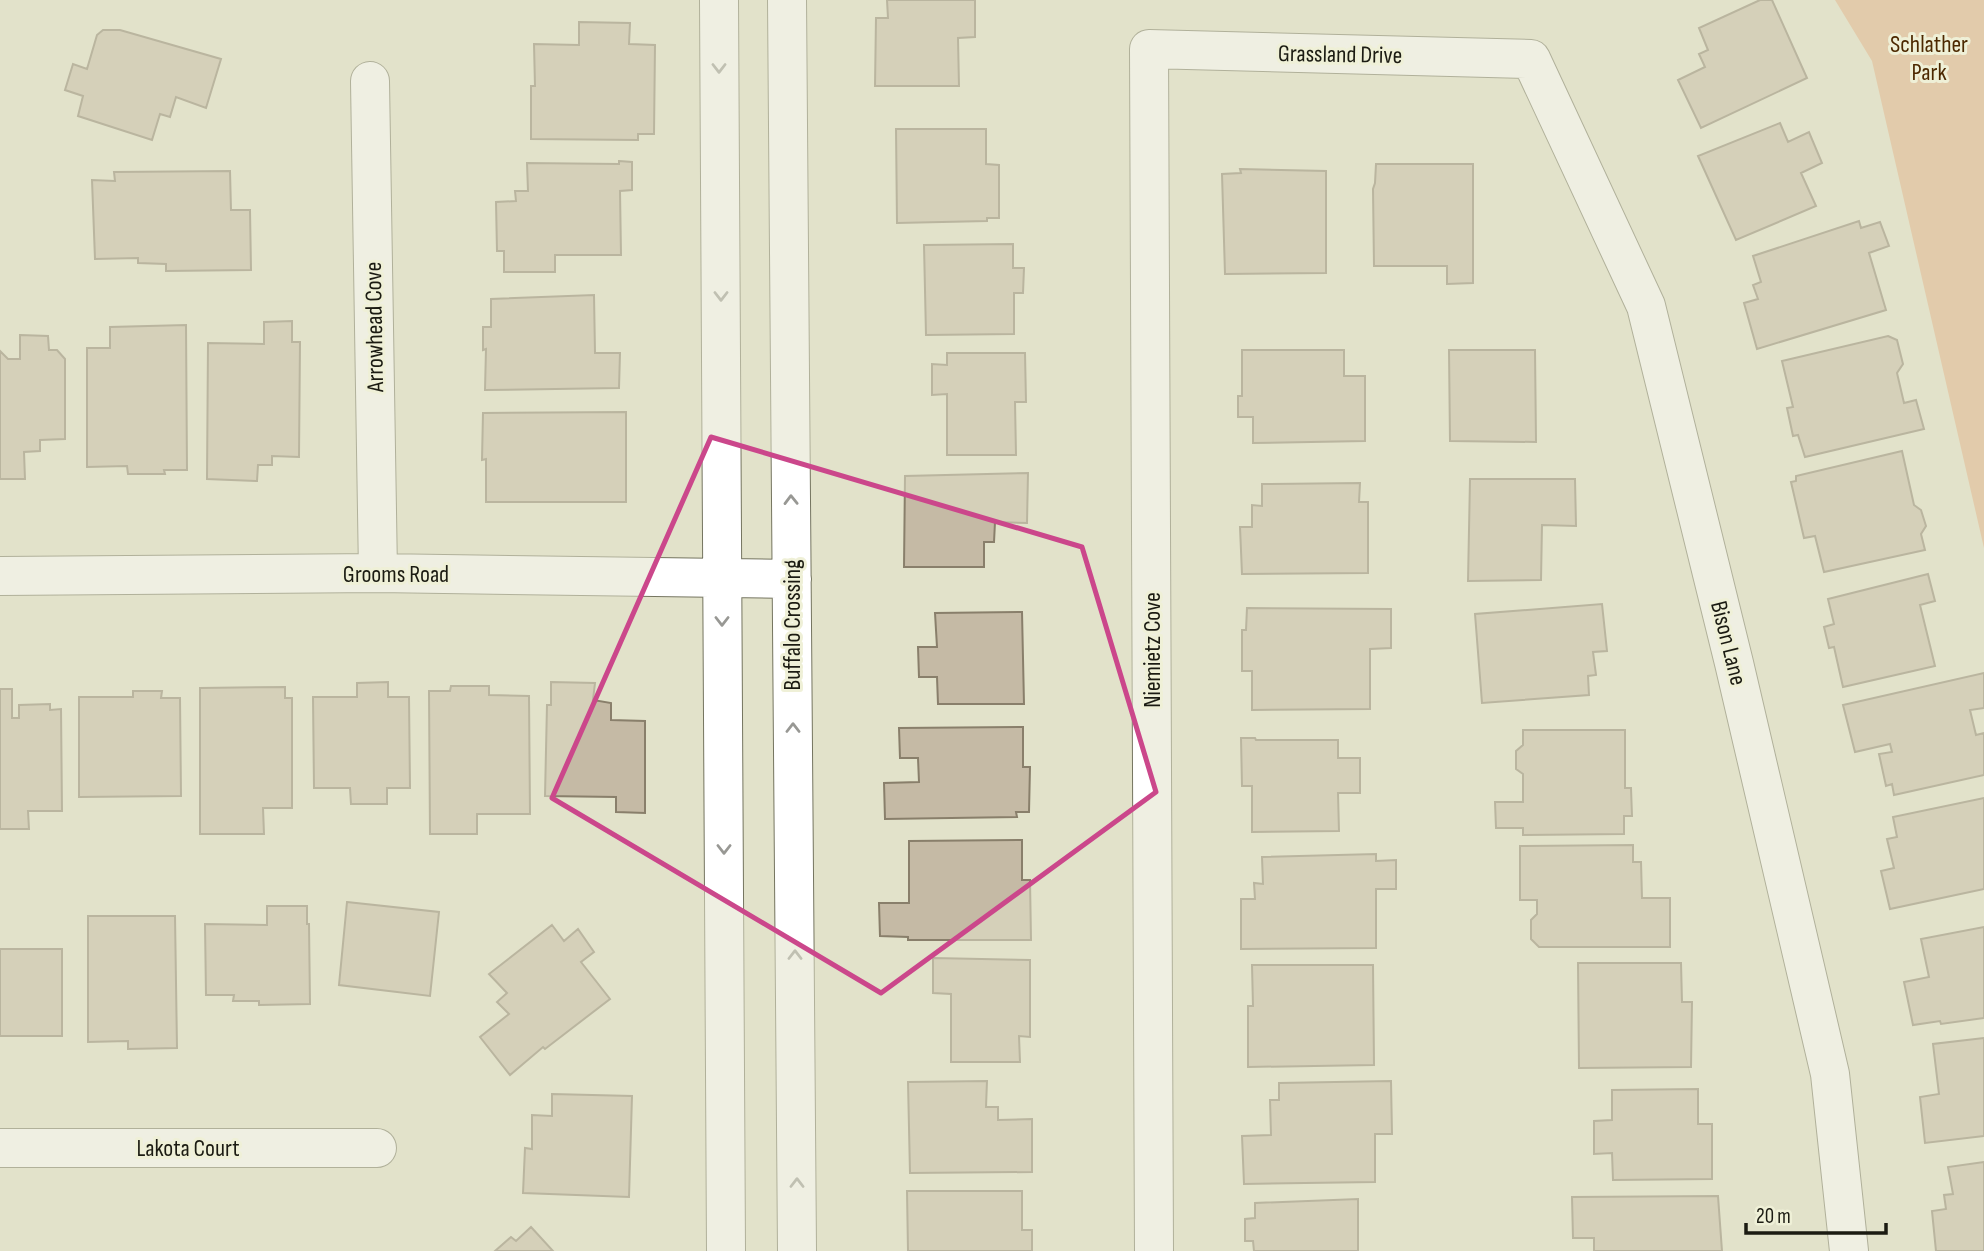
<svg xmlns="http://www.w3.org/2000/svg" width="1984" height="1251" font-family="'Sofia Sans Condensed',sans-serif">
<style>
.green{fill:#e3b085}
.building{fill:#c5baa5;stroke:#897f6b;stroke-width:2}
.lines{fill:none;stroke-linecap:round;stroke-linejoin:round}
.minor-casing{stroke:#757560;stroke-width:40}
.minor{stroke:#fff;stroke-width:38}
.oneway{stroke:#989894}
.marked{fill:none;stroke:#cb478b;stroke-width:5;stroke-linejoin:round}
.labels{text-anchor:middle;stroke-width:6;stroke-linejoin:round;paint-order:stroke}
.park-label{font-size:24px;fill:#4c2800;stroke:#eff0d7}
.street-label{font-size:24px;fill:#1b1b12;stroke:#eff0d7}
</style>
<rect width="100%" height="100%" fill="#e2e2ca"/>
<path class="green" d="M1835 0H1984V548L1872 61Z"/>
<path class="building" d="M887 0H975V37L958 38 959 86H875L876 18H888Z
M1760 0H1772L1807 78 1701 128 1678 80 1705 67 1699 54 1708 50 1699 28Z
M579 22 630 23 629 44 655 45 654 134H638V140L531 139V86H535L534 44 579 45Z
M103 30H120L221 59 206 108 176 97 170 117 160 114 152 140 78 116 83 96 65 90 73 64 87 69 97 35Z
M1780 123 1788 142 1809 132 1822 163 1801 173 1816 206 1736 240 1698 156Z
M896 129H986V164L999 165V218H987V221L897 223Z
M619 161 632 162V190L620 191 621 255H555V272H504V251H497L496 202 516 201 515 191H528L527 163 619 164Z
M1376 164H1473V283L1447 284V266H1374L1373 189 1375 183Z
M1240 169 1326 171V273L1225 274 1222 174 1241 173Z
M230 171 231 210H250L251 270 166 271V264L138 263V258L95 259 92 180 115 181 114 172Z
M1859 221 1861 228 1880 222 1889 246 1869 253 1886 310 1757 349 1744 303 1758 299 1753 285 1761 282 1753 256Z
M1013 244V268H1024L1023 293H1014V334L926 335 924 245Z
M594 295 595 353H620L619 388 485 390 486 349 483 350V327H491V299Z
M292 321V342H300L299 457 272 456V465H258L257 481 207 479 208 343 264 344V322Z
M186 325 187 470H164L165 474H128L127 466 87 467V348H110V327Z
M20 335 48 336 49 350H57L65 359V439L40 440V451L24 452 25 479H0V351L8 359H20Z
M1888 336 1897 340 1903 364 1897 373 1904 403 1916 400 1924 429 1805 457 1798 435 1793 436 1787 408 1793 407 1782 361Z
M1242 350H1344V376H1365V441L1253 443V417H1238V396H1242Z
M1449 350H1535L1536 442 1450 441Z
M947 353H1025L1026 402H1015L1016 455H947V394L932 395V364L947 365Z
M626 412V502H486V459L482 460 483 413Z
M1902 451 1914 505 1921 510 1926 526 1921 534 1925 550 1824 572 1815 536 1804 538 1791 482 1796 481V476Z
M1028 473 1027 523 995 522 994 542H984V567H904L905 476Z
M1470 479H1575L1576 526 1542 525 1541 580 1468 581Z
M1360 483 1359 502H1368V573L1242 574 1240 527H1252V505L1262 506V484Z
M1928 574 1935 601 1920 605 1935 666 1843 687 1834 647 1829 648 1824 627 1834 624 1828 599Z
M1602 604 1607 651 1593 652 1596 675 1588 676 1589 695 1482 703 1475 614Z
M1247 608 1391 609V648L1370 649V709L1252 710V671H1242V630H1246Z
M1022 612 1024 704H938L937 677H919L918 647H937L935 613Z
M1984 673V708L1970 710 1976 735 1984 733V775L1894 795 1892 784 1886 786 1879 754 1892 752 1890 744 1855 752 1843 705Z
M388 682V697H409L410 788H387V804H351L350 788H314L313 697H357V683Z
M551 682 595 683 593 700 611 703V720L645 721V813L616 812V797L545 796 547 705H551Z
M451 686H489V695L529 696 530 814H477V834H430L429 691H450Z
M285 687V698H292V808H263L264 834H200V688Z
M0 689H12V718H19V705L50 704V710L61 709 62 811H28L29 829H0Z
M133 691H162L161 698H180L181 796 79 797V697H133Z
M1023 727V767H1030L1029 812H1016L1017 817 885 819 884 783 919 782 918 758H900L899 728Z
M1523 730H1625V788H1631L1632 816H1624V834L1523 835V828H1496L1495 802H1523V774L1516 769V751L1523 745Z
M1241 738H1255L1256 740H1338V758H1360V793H1338L1339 831 1252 832V786H1242Z
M1984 798V889L1890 909 1881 871 1894 868 1887 839 1897 837 1893 817Z
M1022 840V880H1030L1031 940H908V937L880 936 879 903H909V841Z
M1633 845V862H1641L1642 898H1670V947H1539L1531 939V920L1537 914V900H1520V846Z
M1376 854V861L1396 860V889H1376V948L1241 949V899H1255L1254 883 1263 884 1262 857Z
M347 902 439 912 430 996 339 985Z
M267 906H307V924H309L310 1004 259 1005V1001H233L234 995H206L205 924 267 925Z
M88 916H175L177 1048 128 1049V1041L88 1042Z
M552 925 564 941 578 929 594 952 581 962 610 999 545 1049 543 1047 510 1075 480 1037 509 1014 497 1002 507 993 489 974Z
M1984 927V1018L1941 1024 1940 1021 1913 1025 1904 982 1929 977 1921 939Z
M0 949H62V1036H0Z
M933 958 1030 960V1037L1019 1036 1020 1062H951V994L933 993Z
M1578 963H1681L1682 1002H1692L1691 1067 1579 1068Z
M1252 965H1373L1374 1065 1248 1067V1006H1253Z
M1984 1038V1136L1925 1143 1920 1097 1939 1094 1933 1044Z
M987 1081 986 1107H998V1120L1032 1119V1172L910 1173 908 1082Z
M1391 1081 1392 1134H1375V1182L1244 1184 1242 1136 1271 1135 1270 1100H1279V1083Z
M1698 1089V1124H1712V1179L1613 1180 1612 1153 1594 1154V1121L1612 1120V1090Z
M552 1094 632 1096 629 1197 523 1193 525 1148 532 1149V1115L552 1116Z
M1984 1162V1251H1936L1932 1211 1946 1209 1944 1195 1953 1194 1948 1167Z
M907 1191H1022V1230H1032V1251H908Z
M1718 1196 1722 1251H1594V1238H1573L1572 1197Z
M1358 1199V1251H1254L1253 1241H1245V1219L1255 1218V1203Z
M531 1227 553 1251H495L511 1237 516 1241Z"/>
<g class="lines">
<defs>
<path id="minor" d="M719 0 726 1251
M787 0 797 1251
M370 81 378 573
M0 576 378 573 792 579
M0 1148H377
M1154 1251 1149 49 1531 59 1646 306 1734 663 1830 1074 1849 1251"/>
</defs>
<use href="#minor" class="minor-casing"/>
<use href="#minor" class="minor"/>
</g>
<defs><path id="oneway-chevron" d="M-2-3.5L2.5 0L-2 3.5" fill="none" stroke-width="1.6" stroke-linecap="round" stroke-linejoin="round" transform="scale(1.75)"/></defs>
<g class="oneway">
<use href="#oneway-chevron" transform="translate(719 68) rotate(90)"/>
<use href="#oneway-chevron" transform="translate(721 296) rotate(90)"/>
<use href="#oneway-chevron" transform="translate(791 500) rotate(-91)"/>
<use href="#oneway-chevron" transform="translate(722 621) rotate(90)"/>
<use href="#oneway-chevron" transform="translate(793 728) rotate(-90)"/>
<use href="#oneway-chevron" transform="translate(724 849) rotate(90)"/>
<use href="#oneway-chevron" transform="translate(795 955) rotate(-90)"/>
<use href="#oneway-chevron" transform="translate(797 1183) rotate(-90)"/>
</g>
<path d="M0 0H1984V1251H0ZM711 437 1082 547 1156 792 881 993 552 798Z" fill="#e2e2ca" fill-opacity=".55" fill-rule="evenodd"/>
<path class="marked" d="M711 437 1082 547 1156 792 881 993 552 798Z"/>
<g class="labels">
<g class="park-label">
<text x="1929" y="52">Schlather<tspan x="1929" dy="28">Park</tspan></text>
</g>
<g class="street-label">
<text transform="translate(1340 54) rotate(1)" y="8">Grassland Drive</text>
<text transform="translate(374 327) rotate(-91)" y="8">Arrowhead Cove</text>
<text x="396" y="582">Grooms Road</text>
<text transform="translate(792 625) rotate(-90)" y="8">Buffalo Crossing</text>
<text transform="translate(1729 643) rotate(76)" y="8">Bison Lane</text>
<text transform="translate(1152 650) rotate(-90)" y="8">Niemietz Cove</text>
<text x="188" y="1156">Lakota Court</text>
</g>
</g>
<path d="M1746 1223v10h140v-10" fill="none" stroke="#1b1b12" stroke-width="3.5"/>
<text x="1756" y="1223" font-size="21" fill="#1b1b12" stroke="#eff0d7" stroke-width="5" paint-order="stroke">20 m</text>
</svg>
